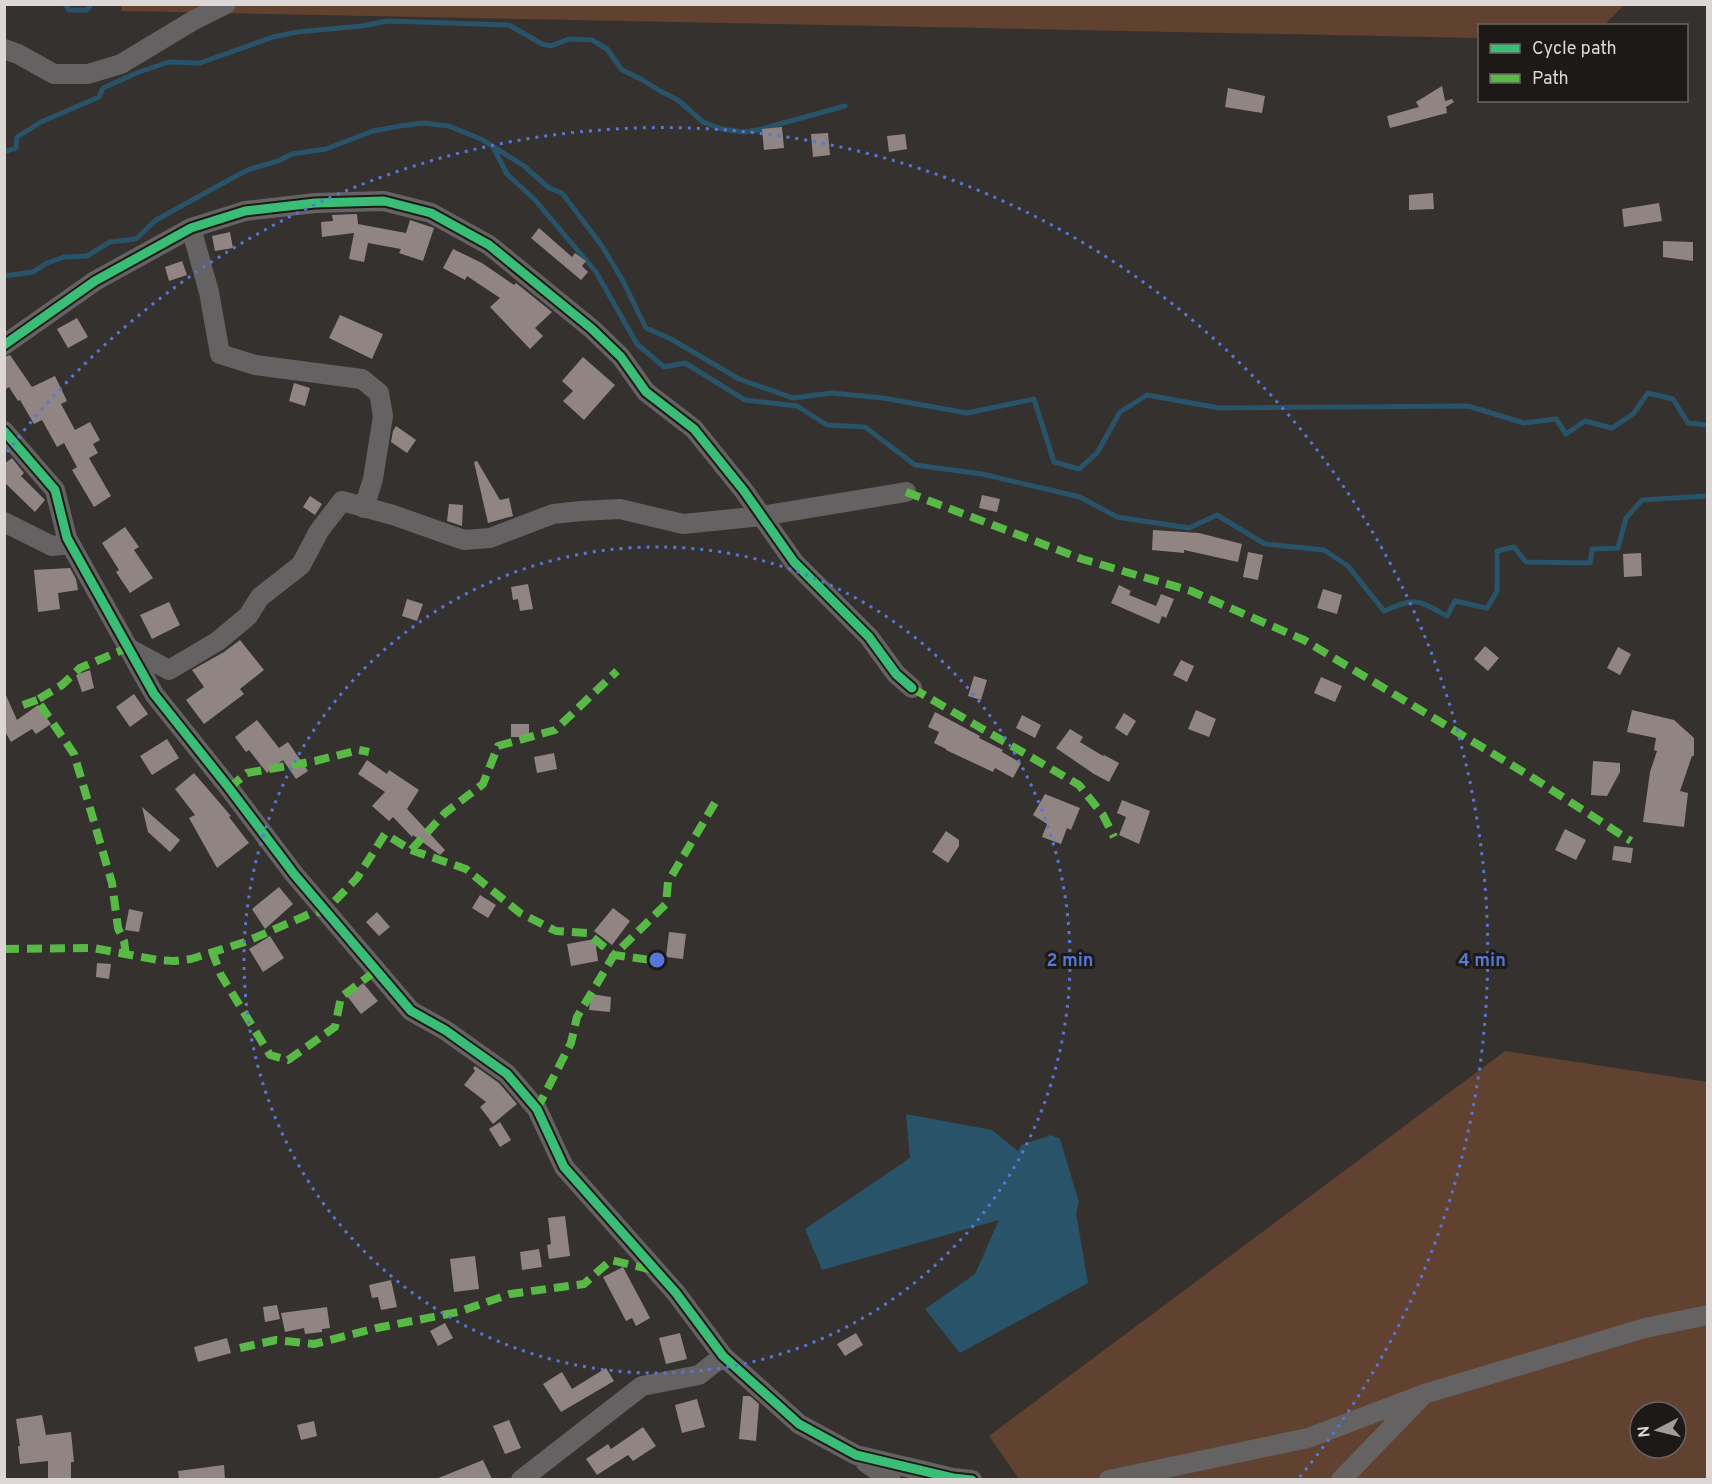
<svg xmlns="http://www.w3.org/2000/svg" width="1712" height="1484" font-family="Overpass,sans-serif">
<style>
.green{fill:#61412f;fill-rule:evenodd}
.water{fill:#295368}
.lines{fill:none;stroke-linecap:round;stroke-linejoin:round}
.stream{stroke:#295368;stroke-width:5}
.building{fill:#918584}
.minor{stroke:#646262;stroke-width:20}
.quiet{stroke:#58b947;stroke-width:8;stroke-dasharray:15 8;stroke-linecap:butt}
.cycleway-casing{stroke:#1c1917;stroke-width:13}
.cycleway{stroke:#3abd76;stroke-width:9}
.ring{fill:none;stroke:#5677d7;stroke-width:3;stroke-dasharray:3 6}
.centre{fill:#5677d7;stroke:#1c1917;stroke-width:3}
.ring-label{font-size:18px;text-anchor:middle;font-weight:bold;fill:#5677d7;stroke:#1c1917;stroke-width:6;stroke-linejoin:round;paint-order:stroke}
</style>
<rect width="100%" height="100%" fill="#35312e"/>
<path class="green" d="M121 5H1624L1604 25 1480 26 1479 38 122 11Z
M1505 1051 1707 1082V1479H1019L989 1436ZM1640 1412H1676V1448H1640Z"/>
<path class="water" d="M906 1114 992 1130 1018 1151 1021 1145 1051 1135 1060 1139 1079 1202 1076 1213 1088 1283 960 1353 925 1309 975 1274 999 1220 822 1270 805 1229 910 1158Z"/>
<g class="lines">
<path class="stream" d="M65 4 69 10H87L91 4
M493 147 507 174 535 200 596 272 637 344 664 367 685 363 745 400 797 406 827 425 865 427 915 465 982 474 1080 497 1117 517 1189 528 1217 515 1265 544 1324 550 1348 566 1384 611C1416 597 1416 599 1447 616L1455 601 1487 608 1497 591V551L1514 547 1526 562 1590 563 1592 549 1618 548 1626 518 1642 500 1706 496
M4 152 16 148 17 137 41 122 99 97 103 88 139 72 169 62 200 63 273 37 297 32 362 26 387 21 509 25 542 44 551 46 569 39 592 40 607 49 622 70 641 79 660 91 678 100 703 122 722 129 744 132 758 130 845 106
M4 276 33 272 47 263 64 257 87 256 110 242 136 239 156 220 236 176 250 169 278 161 292 154 326 149 373 131 400 126 423 123 449 126 483 140 524 166 549 188 562 193 602 246 623 281 646 328 671 339 739 379 793 398 832 393 883 398 967 413 1034 399 1054 462 1079 469 1097 453 1120 412 1147 395 1219 408 1468 406 1524 423 1556 419 1566 434 1585 421 1612 428 1633 414 1648 393 1673 399 1688 423 1708 425"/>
</g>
<path class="building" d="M1442 86 1445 101 1452 99 1454 102 1446 107 1447 113 1390 128 1387 116 1419 107 1416 102Z
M1228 88 1265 96 1262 113 1225 107Z
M782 127 784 148 764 150 762 129Z
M828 133 830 155 813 157 811 134Z
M905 134 907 149 889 152 887 136Z
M1433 193 1434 209 1409 210V195Z
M1659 203 1662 221 1624 227 1622 209Z
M357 214 358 224 406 233 410 220 434 228 423 261 399 253 401 249 368 243 364 262 349 259 354 233 322 237 321 222 333 221 332 215Z
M539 228 572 257 575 253 586 261 582 266 588 272 581 280 531 238Z
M230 232 233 248 215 251 212 236Z
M1663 241 1693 242V261L1663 257Z
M453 249 482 263 514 285 516 283 552 312 535 328 543 336 530 349 490 307 500 298 467 276 465 280 443 268Z
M182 261 187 275 169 281 165 267Z
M340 315 383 334 372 359 329 338Z
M77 318 88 337 68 348 57 329Z
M10 355 32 387 55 376 67 401 61 404 75 430 90 422 100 440 93 444 98 453 89 458 111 496 94 507 72 470 77 467 64 443 57 447 42 420 34 424 20 400 18 401 9 387 4 390V357Z
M583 357 615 385 584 420 563 401 573 391 562 381Z
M294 383 310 388 305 406 289 401Z
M396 426 416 440 407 453 391 442 393 431Z
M12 458 24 473 21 476 45 500 35 512 4 482V464Z
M477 461 500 500 509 498 513 516 488 523 474 462Z
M982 495 1000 499 997 512 979 508Z
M310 496 322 504 315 515 303 507Z
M449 504 463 505 462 526 447 521Z
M125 527 139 547 134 550 153 578 130 593 116 572 119 570 102 543Z
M1153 530 1199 533 1242 544 1238 562 1184 550V553L1152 550Z
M1248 552 1263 555 1258 580 1243 577Z
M1641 553 1642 576 1624 577 1623 554Z
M70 568 76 579 78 590 58 593 60 609 38 612 34 570Z
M528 584 533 609 520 611 518 599 513 600 511 587Z
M1119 585 1131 591 1129 595 1156 606 1161 594 1174 599 1166 618 1162 616 1159 624 1111 603Z
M1323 589 1342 595 1337 614 1317 608Z
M407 599 423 604 417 621 402 616Z
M169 602 180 625 152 639 140 615Z
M240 640 264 670 240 689 244 694 204 724 186 700 204 687 192 670 224 652Z
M1485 646 1499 658 1488 671 1474 659Z
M1618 647 1631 654 1620 675 1607 668Z
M1181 660 1194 666 1187 682 1173 675Z
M90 670 94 688 82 692 76 675Z
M974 676 987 680 981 700 968 696Z
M1321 677 1342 686 1335 702 1314 693Z
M4 691 17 720 38 705 51 724 36 734 32 729 11 742 4 730Z
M134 694 148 714 130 727 116 707Z
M1196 710 1216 719 1209 737 1188 729Z
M1632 710 1674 720 1694 738V756H1692L1680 791 1688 793 1684 827 1643 822 1650 772 1657 751 1654 750 1656 738 1627 732Z
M935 712 980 736 979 738 1003 750 1002 752 1021 763 1013 778 995 768 993 772 946 750V749L934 743 939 732 928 727Z
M1124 713 1136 721 1127 736 1115 728Z
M1022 715 1041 725 1035 738 1016 728Z
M257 720 279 748 288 742 308 771 296 779 283 760 267 773 249 750 246 752 235 737Z
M511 724H529V737H511Z
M1070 729 1083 737 1080 742 1103 756 1104 755 1119 763 1109 782 1094 774 1056 748Z
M167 739 179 758 152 775 140 756Z
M554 753 557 769 537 773 534 757Z
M367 760 387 774 389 770 419 790 407 809 445 850 440 855 413 835 412 837 393 817 389 821 372 806 385 792 358 774Z
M1593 761 1620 763V772L1607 796 1591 795Z
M194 773 231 816 229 817 249 843 217 868 189 818 195 815 175 789Z
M1045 794 1080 808 1071 830 1067 828 1061 844 1042 837 1047 824 1033 815Z
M1122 800 1150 811 1139 844 1119 835 1126 817 1117 813Z
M142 807 180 840 170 852 148 832Z
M1565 829 1586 840 1576 860 1555 850Z
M946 831 959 840V846L948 863 932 852Z
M1614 846 1633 848 1631 863 1612 860Z
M279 887 293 904 265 929 252 909Z
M480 895 496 905 488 918 472 908Z
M613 908 630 921 612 945 594 931Z
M129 909 143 912 139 932 125 930Z
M377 912 390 927 379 936 366 922Z
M669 932 686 934 683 959 666 957Z
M270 936 284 958 263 972 249 949Z
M595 939 598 961 571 966 567 944Z
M97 963 111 964 109 979 96 977Z
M363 983 378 1001 361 1014 347 996Z
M591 994 611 997 610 1012 589 1010Z
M475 1066 499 1083 517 1104 493 1124 480 1107 486 1102 464 1085 475 1071 473 1068Z
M500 1122 511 1140 500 1147 489 1129Z
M565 1216 570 1256 549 1259 547 1245 551 1244 548 1218Z
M539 1249 542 1267 522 1270 520 1252Z
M475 1256 479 1289 454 1292 450 1259Z
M623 1267 650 1318 636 1326 632 1318 626 1321 603 1277Z
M391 1280 397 1307 381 1310 378 1297 372 1298 369 1285Z
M277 1305 280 1319 265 1322 263 1307Z
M327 1307 330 1328 322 1329V1332L305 1334 304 1328 285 1332 281 1313Z
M445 1323 453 1338 438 1346 430 1331Z
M680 1333 687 1359 666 1364 659 1338Z
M856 1333 863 1345 845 1356 837 1344Z
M227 1338 231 1353 198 1362 194 1347Z
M606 1368 614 1381 561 1412 543 1384 562 1372 572 1389Z
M743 1396H750L759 1404 756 1441 739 1439Z
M697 1399 705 1427 682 1433 675 1405Z
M42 1415 46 1435 71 1432 74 1462H71V1479H48V1461L20 1464 18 1446H20L16 1419Z
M509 1420 521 1448 505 1454 493 1426Z
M314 1421 317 1436 301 1440 297 1425Z
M643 1427 656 1446 633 1461 628 1455 597 1475 586 1459 608 1444 611 1449Z
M483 1460 492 1479H436Z
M224 1465 225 1479H179L178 1471Z"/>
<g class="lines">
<path class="minor" d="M4 49 18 54 54 74H88L121 64 194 20 226 4
M191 228 209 292 220 354 255 365 362 379 379 393 383 416 373 479 364 508
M4 345 95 281 191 228 245 211 315 203 384 201 431 213 489 245 592 329 621 357 646 392 694 429 744 491 794 562 869 637 896 674 912 688
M4 431 55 490 67 538 154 694 229 788 294 874 411 1011 445 1030 507 1074 537 1109 564 1167 676 1293 723 1356 799 1424 856 1455 953 1478 972 1480
M4 522 52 546 70 544
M128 648 169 670 218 641 248 616 260 597 301 565 319 531 342 501 393 515 464 540 490 538 553 514 581 511 620 509 683 524 762 516 906 492
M865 1462 891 1480
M521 1480 642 1386 699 1375 723 1356
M1109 1480 1308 1438 1419 1396
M1341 1480 1424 1394 1645 1328 1708 1315"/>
<path class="quiet" d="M906 492 1082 559 1191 591 1304 640 1530 776 1631 841
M912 688 1079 785 1103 815 1114 837
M23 705 37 700
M229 788 247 773 315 761 359 750 369 752
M411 850 466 869 520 913 556 931 587 933 614 955 665 962
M4 949 93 948 158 960 174 961 191 959 245 942 312 913 325 911 357 878 385 834 411 850 445 813 483 784 498 746 555 730 617 671
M212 951 221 975 270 1055 288 1060 335 1027 341 997 377 970
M126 955 124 941 118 928 112 883 74 754 37 700 62 685 80 668 127 648
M537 1109 571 1043 577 1017 614 955 666 904 668 882 716 801
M240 1348 276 1340 314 1344 377 1328 458 1312 510 1294 584 1284 611 1260 653 1270"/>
<defs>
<path id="cycleway" d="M4 345 95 281 191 228 245 211 315 203 384 201 431 213 489 245 592 329 621 357 646 392 694 429 744 491 794 562 869 637 896 674 912 688
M4 431 55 490 67 538 154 694 229 788 294 874 411 1011 445 1030 507 1074 537 1109 564 1167 676 1293 723 1356 799 1424 856 1455 953 1478 972 1480"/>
</defs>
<use href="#cycleway" class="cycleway-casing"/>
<use href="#cycleway" class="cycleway"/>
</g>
<g class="ring">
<circle cx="657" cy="960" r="413"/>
<path d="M7 452A825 825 0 1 1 1298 1479"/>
</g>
<circle cx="657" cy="960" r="9" class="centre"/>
<g class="ring-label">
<text x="1070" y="966">2 min</text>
<text x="1482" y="966">4 min</text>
</g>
<rect width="1712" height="1484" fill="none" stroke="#dcd6d4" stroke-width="12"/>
<rect x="1478" y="24" width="210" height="78" fill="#1c1917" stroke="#696563" stroke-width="1.5"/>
<rect x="1490" y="44" width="30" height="9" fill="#3abd76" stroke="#696563" stroke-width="1.5"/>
<text x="1532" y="54" font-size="18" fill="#dcd6d4">Cycle path</text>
<rect x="1490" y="74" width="30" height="9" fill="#58b947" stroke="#696563" stroke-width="1.5"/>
<text x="1532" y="84" font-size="18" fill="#dcd6d4">Path</text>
<g transform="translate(1658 1430) rotate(263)"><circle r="28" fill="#1c1917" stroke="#696563" stroke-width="1.5"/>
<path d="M0-4.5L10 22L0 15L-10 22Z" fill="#a29c9a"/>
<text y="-9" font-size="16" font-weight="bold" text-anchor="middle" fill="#dcd6d4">N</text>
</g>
</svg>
